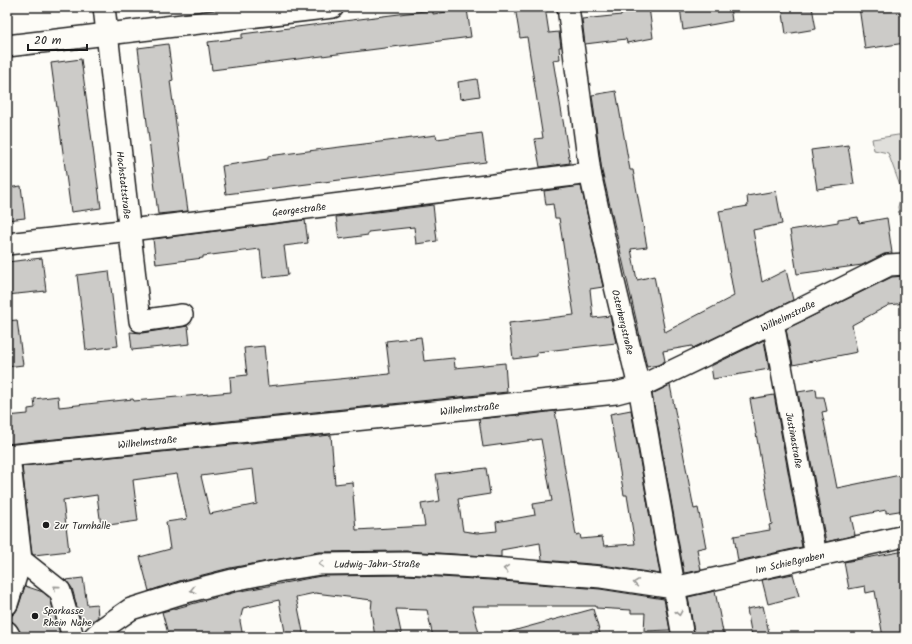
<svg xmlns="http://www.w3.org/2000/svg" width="912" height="644" font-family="Kalam,sans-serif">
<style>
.green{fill:#e0dfdb;stroke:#7e7e7c}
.building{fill:#cccbc8;stroke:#1c1c1c;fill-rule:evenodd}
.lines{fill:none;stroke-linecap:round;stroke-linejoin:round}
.minor-casing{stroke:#1c1c1c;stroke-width:24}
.minor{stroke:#fdfcf7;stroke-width:21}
.oneway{stroke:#989794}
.poi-dot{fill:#1c1c1c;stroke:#fdfcf7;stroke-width:1.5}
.labels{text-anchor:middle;stroke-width:3;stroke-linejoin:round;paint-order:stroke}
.street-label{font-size:10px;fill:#1c1c1c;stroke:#fdfcf7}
.poi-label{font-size:10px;fill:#1c1c1c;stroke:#fdfcf7;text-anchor:start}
</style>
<rect width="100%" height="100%" fill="#fdfcf7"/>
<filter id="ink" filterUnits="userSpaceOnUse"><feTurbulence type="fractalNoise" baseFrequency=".025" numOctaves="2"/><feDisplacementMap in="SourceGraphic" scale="8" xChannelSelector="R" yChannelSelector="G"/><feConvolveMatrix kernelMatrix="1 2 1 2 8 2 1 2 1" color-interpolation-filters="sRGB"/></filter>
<g filter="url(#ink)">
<path class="green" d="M898 135H905V231L900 221 898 207 902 191 888 153 874 150 872 139Z"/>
<path class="building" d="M515 7H545L549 33 559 32 561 47H559L560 59 553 60 570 163 540 167 535 139 543 138 527 37 520 38Z
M621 7H649L653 38 627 43 626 39 585 44 582 19 622 15Z
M680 7H730L732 21 683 30Z
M782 7H812L816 29 786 34Z
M859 7H905V43L865 49Z
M467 9 471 37 212 70 208 42 242 38V34L391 15 433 10V14Z
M168 44 173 80 170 81 188 211 158 214 138 48Z
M81 59 101 208 71 212 51 63Z
M477 79 480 96 460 99 458 82Z
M616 91 630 170H633L647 247 631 249 637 280 654 276 665 332 734 296 719 211 748 206 747 196 776 191 782 224 753 230 762 282 786 270 793 300 693 348 692 346 663 351 665 361 658 365 647 367 602 171 592 95Z
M482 133 486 162 226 194 222 166 268 159V156L436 135 437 139Z
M848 145 854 184 817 189 811 150Z
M21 186 25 218 7 220V188Z
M581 186 603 287 590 289 593 318 610 316 616 343 537 352V356L513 359 509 323 574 315 559 218H555L553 204 546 205 544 191Z
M433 205 437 241 416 244 414 227 368 232V235L339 239 336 217Z
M858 217 859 223 887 218 892 253 884 254 862 265 797 274 790 230 838 222V220Z
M305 220 308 243 284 246 288 275 263 278 260 249 203 256V258L156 264 153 239Z
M42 258 46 291 7 295V262Z
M109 271 118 346 86 350 77 275Z
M905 276V303L889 305 852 325 857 352 793 365 786 329 892 277Z
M17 320 23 365 7 367V321Z
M188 326 190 344 132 350 130 332 142 333Z
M421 337 424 361 454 358 455 368 505 363 507 392 7 444V416L28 414V409L35 408 34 399 58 396 59 407 133 399 134 401 231 392 230 377 247 375 244 348 264 346 268 386 390 374 386 341Z
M764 340 769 369 713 379 711 366Z
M670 385 694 509 698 508 706 547 697 549 701 570 684 573 652 394Z
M816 389 817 397H824L827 411 822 412 837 488 905 474V510L886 513V510L851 517 855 535 826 542 798 392Z
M774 395 802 547 738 561 734 536 770 530 769 525 772 524 750 399Z
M631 410 660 574 603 565 542 560 540 543 501 550V557L406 551 318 552 230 568 179 581 149 591 140 557 170 549 166 522 187 519 177 474 133 480 138 521 101 526 97 495 63 500 69 551 34 555 32 554 22 466 331 435 335 484 352 482 356 530 425 526 421 504 440 501 436 474 486 468 490 494 458 499 463 531 477 533 497 531 496 522 535 515 533 504 552 501 541 439 483 447 479 419 516 415 517 416 555 411 576 535 580 534 581 539 602 537 604 546 635 544 627 495H624L610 414ZM253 469 257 504 210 514 201 476Z
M905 551V637H883L875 591 866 593 865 586 849 589 844 562Z
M793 574 799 596 768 604 762 580Z
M406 575 491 580 600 589 664 599 670 630 644 631 645 613H631V610L596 608V606H472L480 637H433L427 610 396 609 402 637H375L371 611 372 600 315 593 296 597 304 637H286L279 600 243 608 240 621 243 637H169L162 612 236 592 321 576Z
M83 578 87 605 97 604 98 617 94 620 81 622 72 588 66 580Z
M25 586 43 592 50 598 61 637H22L17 626 13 622 9 621 12 615 15 613 18 608Z
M715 591 724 637H695L688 597Z
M763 606 770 637H752L747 609Z
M593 609 601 637H509V632Z"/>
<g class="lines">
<defs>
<g id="minor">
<path id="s1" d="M104 7 140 321 182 315"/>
<path id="s2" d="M568 7 590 173 613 278 639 387 683 637"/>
<path d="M7 46 333 7"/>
<path id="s3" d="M7 244 130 230 590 173"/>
<path id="s4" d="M773 323 816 556"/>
<path id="s5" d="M7 456 616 393 639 387 797 311 889 265 905 264"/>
<path d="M21 560 60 591 73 637"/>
<path d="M7 604 21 560 9 456"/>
<path d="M7 632 10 637"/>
<path id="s6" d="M94 637 102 629 131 609 182 593 233 580 277 571 320 564 406 563 492 568 601 577 674 588 905 536"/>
</g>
</defs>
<use href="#minor" class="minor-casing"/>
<use href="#minor" class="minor"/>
</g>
<defs><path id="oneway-chevron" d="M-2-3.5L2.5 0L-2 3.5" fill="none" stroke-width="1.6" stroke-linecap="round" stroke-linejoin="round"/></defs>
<g class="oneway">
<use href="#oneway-chevron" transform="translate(321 564) rotate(175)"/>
<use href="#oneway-chevron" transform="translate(506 569) rotate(-175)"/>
<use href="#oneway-chevron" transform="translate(636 583) rotate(-172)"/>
<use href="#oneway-chevron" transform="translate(56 588) rotate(-139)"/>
<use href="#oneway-chevron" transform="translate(193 590) rotate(166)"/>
<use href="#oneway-chevron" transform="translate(679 613) rotate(80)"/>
</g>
</g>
<g class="poi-dot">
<circle cx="46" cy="525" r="4"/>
<circle cx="35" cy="616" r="4"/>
</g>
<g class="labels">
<g class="street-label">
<text dy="4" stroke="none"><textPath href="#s1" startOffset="179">Hochstattstraße</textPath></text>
<text dy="4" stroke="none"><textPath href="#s3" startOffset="294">Georgestraße</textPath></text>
<text dy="4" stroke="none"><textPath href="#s5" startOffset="801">Wilhelmstraße</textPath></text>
<text dy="4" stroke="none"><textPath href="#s2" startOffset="320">Osterbergstraße</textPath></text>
<text dy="4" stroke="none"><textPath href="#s5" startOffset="465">Wilhelmstraße</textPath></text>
<text dy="4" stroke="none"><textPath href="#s4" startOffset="119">Justinastraße</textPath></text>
<text dy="4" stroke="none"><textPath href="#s5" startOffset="141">Wilhelmstraße</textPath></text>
<text dy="4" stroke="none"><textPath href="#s6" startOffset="715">Im Schießgraben</textPath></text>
<text dy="4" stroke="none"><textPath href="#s6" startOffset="298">Ludwig-Jahn-Straße</textPath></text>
</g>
<g class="poi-label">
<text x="54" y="529">Zur Turnhalle</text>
<text x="43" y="614">Sparkasse<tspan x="43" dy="12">Rhein Nahe</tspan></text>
</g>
</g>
<rect width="912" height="644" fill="none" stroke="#fdfcf7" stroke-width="24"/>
<rect x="12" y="12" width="888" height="620" fill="none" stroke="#1c1c1c" stroke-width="1.5" filter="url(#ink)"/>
<path d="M28 44v6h59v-6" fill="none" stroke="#1c1c1c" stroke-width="2"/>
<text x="34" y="44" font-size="12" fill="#1c1c1c" stroke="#fdfcf7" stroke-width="3" paint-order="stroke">20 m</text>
</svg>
